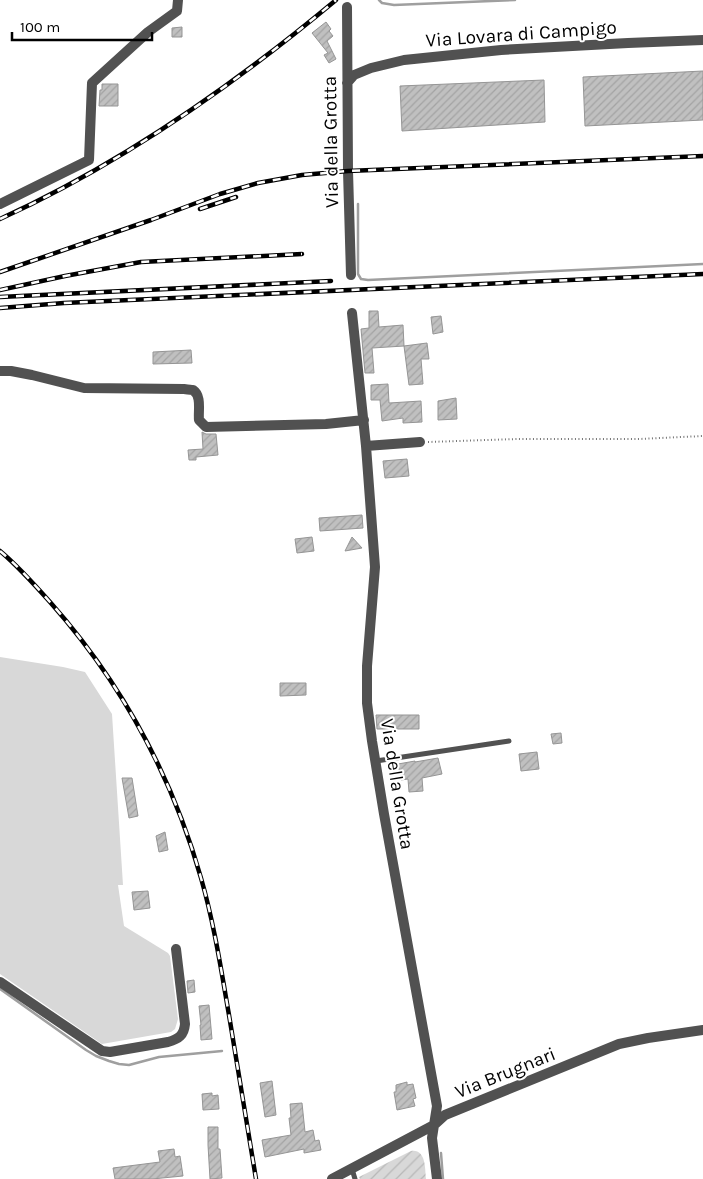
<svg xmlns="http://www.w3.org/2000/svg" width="703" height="1179" font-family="Karla,sans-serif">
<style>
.garden{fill:url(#garden-furrows)}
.pitch{fill:#d8d8d8}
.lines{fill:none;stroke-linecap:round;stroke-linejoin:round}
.stream{stroke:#9f9f9f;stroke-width:2.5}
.building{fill:url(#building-hatch);stroke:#959595}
.path{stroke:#737373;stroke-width:2;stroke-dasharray:1 2.5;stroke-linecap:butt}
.service{stroke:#515151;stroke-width:5}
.minor{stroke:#515151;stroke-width:10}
.rail-casing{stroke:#000;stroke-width:4.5}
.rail{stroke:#fff;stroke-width:2.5;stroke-dasharray:8;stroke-linecap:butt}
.labels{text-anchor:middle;stroke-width:4;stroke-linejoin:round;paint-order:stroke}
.street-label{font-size:19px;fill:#000;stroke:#fff}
</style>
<defs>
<pattern id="garden-furrows" width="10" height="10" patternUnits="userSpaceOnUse" patternTransform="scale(1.25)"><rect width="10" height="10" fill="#d8d8d8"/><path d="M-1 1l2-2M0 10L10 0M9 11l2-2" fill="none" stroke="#b8b8b8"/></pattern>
<pattern id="building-hatch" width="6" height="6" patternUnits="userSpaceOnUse" patternTransform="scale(1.25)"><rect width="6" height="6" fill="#c0c0c0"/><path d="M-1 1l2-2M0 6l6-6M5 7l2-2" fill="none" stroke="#a3a3a3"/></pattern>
</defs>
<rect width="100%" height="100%" fill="#fff"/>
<path class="garden" d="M411 1151C426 1149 425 1168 426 1179H360L359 1177Z"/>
<path class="pitch" d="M0 657 63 667 85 672 112 714 123 885H118L124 926 168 953 170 956 178 1019 175 1029 171 1032 102 1044 0 974Z"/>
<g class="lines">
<path class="stream" d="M379 0 382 3 394 5 515 0
M358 204V274L361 279 368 280 703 264
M0 989 86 1050 96 1056 109 1061 119 1064 129 1065 159 1057 222 1051
M441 1153 443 1179"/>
</g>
<path class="building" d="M326 22 331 29 329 31 333 36 327 41 336 59 329 63 324 55 328 53 312 33Z
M182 27V37H172V28Z
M703 71V120L585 126 583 77Z
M544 80 545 122 402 131 400 86Z
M102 84H118V106H99L100 90H102Z
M369 311H378L379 327 403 325 404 346 372 348 374 373H365L361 329 369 328Z
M441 316 443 332 433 334 431 317Z
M427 343 429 359H421L423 384 409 385 404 346Z
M191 350 192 363 153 364V352Z
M388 384 389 403 421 401 422 422 403 423V418L382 421 380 400H371V385Z
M456 398 457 419 438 420V401Z
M202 432 206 434H216L218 455 196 457V460H189L188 450 203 449Z
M407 459 409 476 385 478 383 461Z
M362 515 363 528 320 531 319 518Z
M312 537 314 551 297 553 295 539Z
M352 537 362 548 345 551Z
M280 683H306V695L280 696Z
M376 715H419V729H377Z
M561 733 562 743 553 744 551 734Z
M537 752 539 769 521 771 519 754Z
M438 758 442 774 422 778 423 791 409 792 408 779 401 780 398 764 415 761V762Z
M122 778H132L138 816 129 818Z
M165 832 168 850 159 852 156 836Z
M148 891 150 908 134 910 132 892Z
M194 980 195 992 188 993 187 981Z
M209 1005 212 1039 201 1040 200 1025H201L199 1006Z
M272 1081 276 1115 265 1117 260 1083Z
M407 1082V1085L413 1084 416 1098 413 1099 415 1106 397 1110 394 1092H396V1085Z
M212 1093V1096L218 1095 219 1109 203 1110 202 1094Z
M302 1103 305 1132 313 1130 315 1141 319 1140 321 1150 304 1153V1149L265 1157 262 1140 291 1135 289 1118H291L290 1104Z
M208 1127H218V1149H220L222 1178 210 1179 208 1145Z
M174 1149 175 1157 180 1156 183 1176 152 1179H115L113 1168 160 1162 158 1151Z"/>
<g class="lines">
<path class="path" d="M428 442 517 439H639L703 436"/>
<path class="service" d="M376 761 509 741
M352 1169 355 1179"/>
<path class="minor" d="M347 7 348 171 351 275
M347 83 354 75 371 68 404 60 501 50 628 43 703 40
M0 204 89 160 92 83 148 32 177 11 178 0
M352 313 366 446 375 567 367 666V703L372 741 384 814 437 1106 434 1125 432 1138 437 1179
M0 371H11L32 375 84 388 184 389C184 389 192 390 193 390 202 396 198 411 199 420L206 427 326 424 364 420
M366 446 420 442
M0 982 102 1051 110 1052 168 1042C179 1039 184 1035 185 1024L176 949
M332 1179 434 1125 445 1115 619 1044 648 1038 703 1030"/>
<defs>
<path id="rail" d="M200 209 236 197
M0 219C121 164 234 85 336 0
M0 272 151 220 220 194 258 183 302 175 348 171 703 156
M0 290 65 276 141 262 302 254
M0 297 331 281
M0 308 64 303 703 274
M0 551C18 566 34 584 50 602 121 682 172 776 201 878 214 923 221 969 229 1015 238 1070 247 1124 256 1179"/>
</defs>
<use href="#rail" class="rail-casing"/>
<use href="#rail" class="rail"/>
</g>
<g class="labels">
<g class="street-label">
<text transform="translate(521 33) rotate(-4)" y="7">Via Lovara di Campigo</text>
<text transform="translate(330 142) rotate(-91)" y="7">Via della Grotta</text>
<text transform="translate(398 784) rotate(81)" y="7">Via della Grotta</text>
<text transform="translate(505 1072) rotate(-22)" y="7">Via Brugnari</text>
</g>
</g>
<path d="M12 32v8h140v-8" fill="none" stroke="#000000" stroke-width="2.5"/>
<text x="20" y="32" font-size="15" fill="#000000" stroke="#ffffff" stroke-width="4" paint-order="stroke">100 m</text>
</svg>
